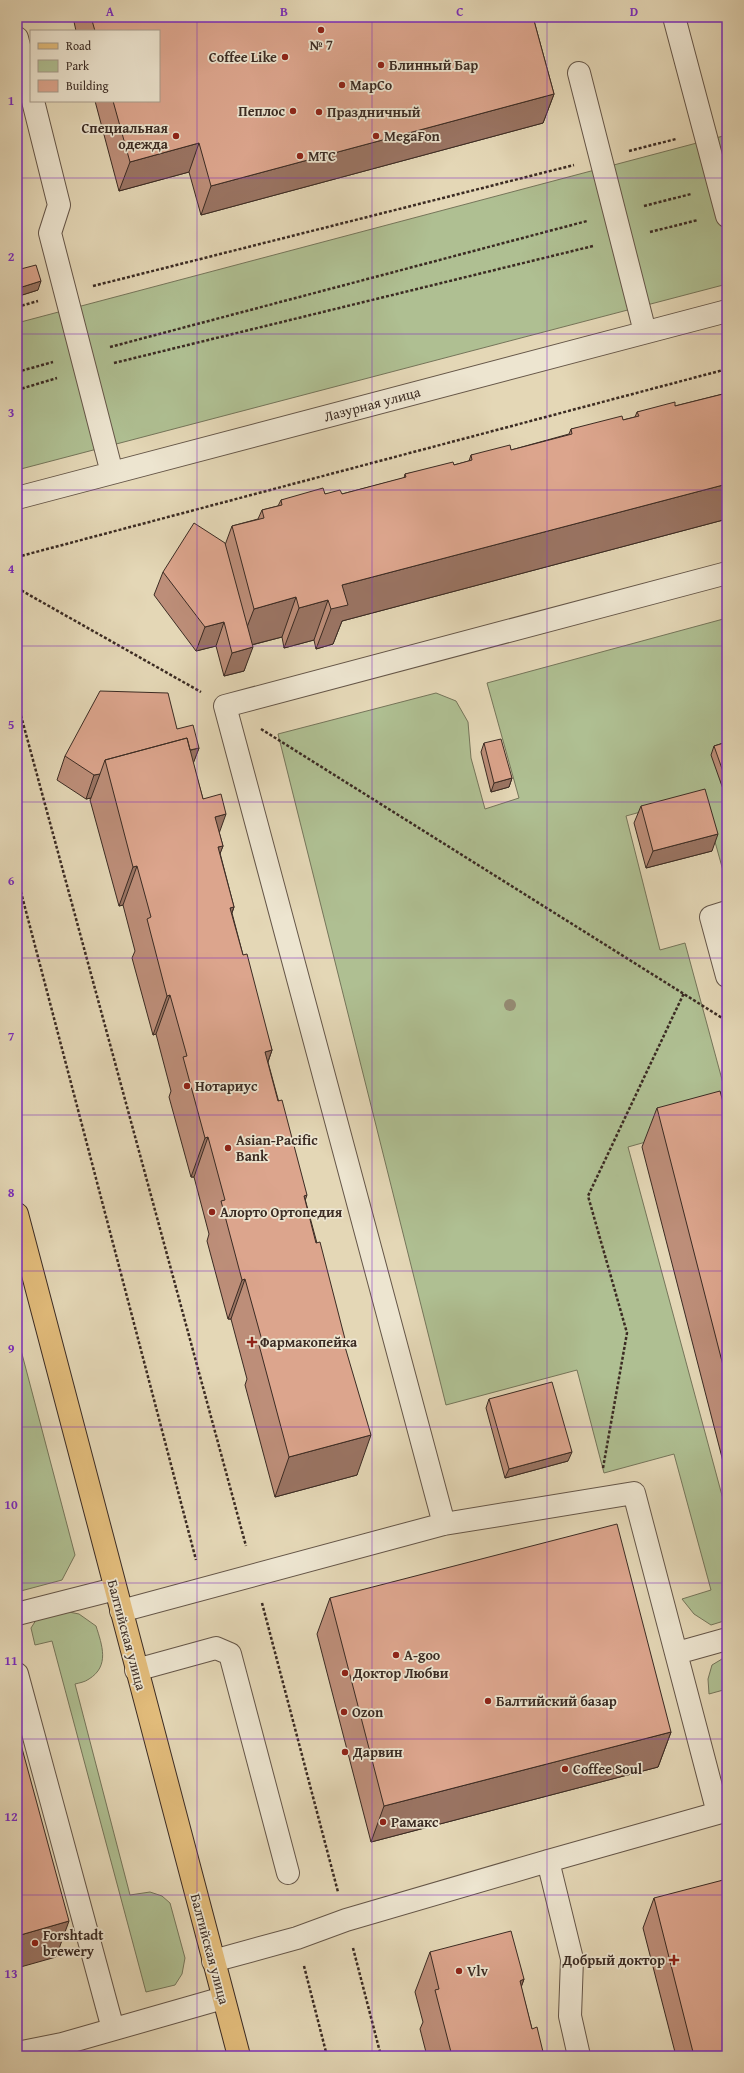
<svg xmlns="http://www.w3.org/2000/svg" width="744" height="2073" font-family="'Gentium Book Plus',serif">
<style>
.green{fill:#afbf92;stroke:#75755a}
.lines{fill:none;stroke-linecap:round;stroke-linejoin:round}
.minor-casing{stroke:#655648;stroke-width:24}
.major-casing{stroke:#3b2b23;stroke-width:24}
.path{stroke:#3b2b23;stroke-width:2.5;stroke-dasharray:3 2;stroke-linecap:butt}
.minor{stroke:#ede5d0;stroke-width:22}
.major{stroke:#e2bc7b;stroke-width:22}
.tree{fill:#948971}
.wall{fill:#bd8e79;stroke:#3b2b23}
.shaded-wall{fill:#9a7463;stroke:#3b2b23}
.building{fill:#dca58d;stroke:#3b2b23}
.grid{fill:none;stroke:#7b2cbf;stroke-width:1;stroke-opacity:0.55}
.poi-dot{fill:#8f2418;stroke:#ede5d0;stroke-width:1.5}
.labels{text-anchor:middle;stroke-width:3.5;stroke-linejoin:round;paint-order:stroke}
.poi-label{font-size:14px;font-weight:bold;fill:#3b2b23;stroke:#ede5d0;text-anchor:start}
.street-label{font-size:14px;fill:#3b2b23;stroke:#ede5d0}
.neatline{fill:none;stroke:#7b2cbf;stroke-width:1.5}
.grid-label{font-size:13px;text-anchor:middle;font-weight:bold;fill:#7b2cbf}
</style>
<rect width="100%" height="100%" fill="#e4d7b6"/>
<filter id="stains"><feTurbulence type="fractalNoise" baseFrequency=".005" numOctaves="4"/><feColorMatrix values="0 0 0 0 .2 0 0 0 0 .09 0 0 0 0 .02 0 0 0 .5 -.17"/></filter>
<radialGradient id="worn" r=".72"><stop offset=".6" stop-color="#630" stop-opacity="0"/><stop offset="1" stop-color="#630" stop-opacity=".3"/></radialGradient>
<path class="green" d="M727 135V284L17 470V323Z
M727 618V885L702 795 626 816 660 950 685 943 727 1098V1119L628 1147 727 1514V1620L711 1625 694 1614 682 1599 711 1590 674 1454 604 1473 577 1370 446 1405 278 734 436 693 456 701 468 722 471 758 485 809 519 798 487 683Z
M17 1335 75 1555 62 1580 17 1592Z
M64 1611 79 1614 96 1626C102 1645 110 1666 89 1679 85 1682 79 1683 75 1684L130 1895 150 1892 162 1896 170 1903 185 1958 182 1974 175 1985 146 1992 52 1641 35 1645 31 1628 38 1617Z
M727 1656V1689L709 1694 708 1679 712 1665Z"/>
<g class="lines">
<defs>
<path id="minor" d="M674 17 727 216
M17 38 31 93
M579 73 645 332
M33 101 59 205 50 233 112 473
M17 498 727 311
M727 912 711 917 727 976
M444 1524 225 706 727 573
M121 1611 444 1524 634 1493 718 1813 548 1861 346 1920 297 1938 213 1961
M17 1614 115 1589
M677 1653 727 1639
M136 1670 216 1648 230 1654 288 1873
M17 1674 113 2029
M548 1861 572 1959 570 2016 579 2056
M17 2053 62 2044 223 1998"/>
<path id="major" d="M17 1214 239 2056"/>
</defs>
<use href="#minor" class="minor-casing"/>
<use href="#major" class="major-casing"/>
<path class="path" d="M629 151 676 139
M644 206 691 194
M650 232 698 220
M93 286 574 165
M17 307 38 301
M110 347 587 221
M114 363 593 246
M17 372 53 362
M17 390 57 378
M17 557 727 369
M17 588 201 692
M17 701 246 1546
M261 729 727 1021
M17 877 196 1560
M603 1468 627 1333 588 1196 684 993
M262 1603 338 1892
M353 1948 381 2056
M304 1966 327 2056"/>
<use href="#minor" class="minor"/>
<use href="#major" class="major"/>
</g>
<circle class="tree" cx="510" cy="1005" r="6"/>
<path class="wall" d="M73 17H533L554 94 543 123 201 215 189 172 119 191 95 101H159V31H76Z
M17 270 38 290 19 296 17 290Z
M727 393V519L342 621 333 644 316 649 314 640 284 648 282 637 252 645 244 671 224 676 216 646 196 651 154 595 163 572 225 545 232 526 258 519 262 510 278 506 281 500 325 494H342L404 478 405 474 454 465 469 461 471 455 511 450 569 434 571 429 623 420 635 417 637 412 675 406Z
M177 729 199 748 193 763 203 799 219 832 223 846 220 853 234 907 232 913 243 955 272 1050 268 1062 344 1343 357 1475 275 1497 245 1385 247 1379 231 1319H228L207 1241 209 1234 194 1177H191L169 1097 171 1091 156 1034 153 1035 132 958 135 951 123 905 119 906 90 800 91 798 86 799 57 780 65 756Z
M727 742V788L723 789 711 755 714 746Z
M484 743 512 778 509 787 491 792 481 752Z
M641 806 712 851 646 868 634 823Z
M657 1108 727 1117V1477L642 1147Z
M489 1399 568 1461 505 1478 486 1408Z
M330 1598 671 1732 658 1767 371 1842 317 1634Z
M654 1898 727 2056H676L643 1928Z
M430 1952 524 1979 521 1987 532 2029 544 2056H427L420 2029 423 2022 415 1992Z"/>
<path class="shaded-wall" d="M554 94 543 123 201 215 211 186Z
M199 143 189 172 119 191 130 162Z
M41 281 38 290 19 296 22 287Z
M727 484V519L342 621 333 644 316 649 331 609 342 585Z
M296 597 282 637 239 648 254 609Z
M328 600 314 640 284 648 299 608Z
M224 622 216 646 196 651 205 627Z
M253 647 244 671 224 676 232 653Z
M199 748 190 772H108Z
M100 774 91 798 86 799 94 775Z
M512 778 509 787 491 792 494 783Z
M726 780H727V788L723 789Z
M226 814 212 853 215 817Z
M718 834 712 851 646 868 653 851Z
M223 846 208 885 218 847Z
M137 866 123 905 119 906 133 867Z
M234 907 219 947 230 908Z
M170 995 156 1034 153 1035 167 996Z
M272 1050 258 1090 265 1052Z
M208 1137 194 1177H191L205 1138Z
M307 1195 293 1235 304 1196Z
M245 1279 231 1319H228L242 1280Z
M371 1435 357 1475 275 1497 289 1457Z
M572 1452 568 1461 505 1478 509 1469Z
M671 1732 658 1767 371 1842 384 1806Z
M69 1921 56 1957 17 1968V1936Z
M524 1979 510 2019 520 1981Z"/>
<path class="building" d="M91 17H533L554 94 211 186 199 143 130 162 113 101H159V31H95Z
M36 265 41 281 22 287 17 270Z
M727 393V484L342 585 348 605 331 609 328 600 299 608 296 597 254 609 232 526 264 518 262 510 282 505 281 500 323 488 325 494 340 490 342 494 406 477 405 474 453 462 454 465 472 460 471 455 510 445 511 450 572 434 571 429 622 416 623 420 639 416 637 412 675 402V406Z
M194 523 225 543 253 647 232 653 224 622 205 627 163 572Z
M100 691 168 693 177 729 193 725 199 748 190 750 187 738 105 760 100 774 94 775 65 756Z
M187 738 203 799 221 794 226 814 215 817 223 846 218 847 234 907 230 908 243 955 247 954 272 1050 265 1052 278 1101 282 1100 307 1195 304 1196 316 1243 320 1242 345 1339 343 1340 371 1435 289 1457 259 1345 263 1344 245 1279 242 1280 221 1201 225 1200 208 1137 205 1138 183 1057 187 1056 170 995 167 996 147 919 151 917 137 866 133 867 105 760Z
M501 739 512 778 494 783 484 743Z
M727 742V780H726L714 746Z
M705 789 718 834 653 851 641 806Z
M720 1091 727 1117V1381L657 1108Z
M552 1382 572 1452 509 1469 489 1399Z
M617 1524 671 1732 384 1806 330 1598Z
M17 1730 69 1921 17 1936Z
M727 1879V2056H694L654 1898Z
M511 1931 524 1979 520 1981 532 2029 537 2027 544 2056H452L435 1990 439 1989 430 1952Z"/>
<path class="grid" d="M197 17V2056M372 17V2056M547 17V2056M17 178H727M17 334H727M17 490H727M17 646H727M17 802H727M17 958H727M17 1115H727M17 1271H727M17 1427H727M17 1583H727M17 1739H727M17 1895H727"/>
<g class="poi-dot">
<circle cx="321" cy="30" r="4"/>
<circle cx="285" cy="57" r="4"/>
<circle cx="381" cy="65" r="4"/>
<circle cx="342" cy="85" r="4"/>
<circle cx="293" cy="111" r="4"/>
<circle cx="319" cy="112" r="4"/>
<circle cx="176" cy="136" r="4"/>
<circle cx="376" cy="136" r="4"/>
<circle cx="300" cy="156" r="4"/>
<circle cx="187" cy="1086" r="4"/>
<circle cx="228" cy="1148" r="4"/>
<circle cx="212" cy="1212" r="4"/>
<path d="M250 1336h4v4h4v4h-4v4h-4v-4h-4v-4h4z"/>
<circle cx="396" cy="1655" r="4"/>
<circle cx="345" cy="1673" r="4"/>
<circle cx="488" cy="1701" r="4"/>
<circle cx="344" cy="1712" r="4"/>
<circle cx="345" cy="1752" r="4"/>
<circle cx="565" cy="1769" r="4"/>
<circle cx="383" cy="1822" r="4"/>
<circle cx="35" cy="1943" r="4"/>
<path d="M672 1954h4v4h4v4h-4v4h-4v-4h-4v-4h4z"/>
<circle cx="459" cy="1971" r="4"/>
</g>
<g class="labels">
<g class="poi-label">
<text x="321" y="50" text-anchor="middle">№ 7</text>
<text x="277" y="62" text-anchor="end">Coffee Like</text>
<text x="389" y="70">Блинный Бар</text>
<text x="350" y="90">МарСо</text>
<text x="285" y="116" text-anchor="end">Пеплос</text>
<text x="327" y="117">Праздничный</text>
<text x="168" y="133" text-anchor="end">Специальная<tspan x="168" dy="16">одежда</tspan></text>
<text x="384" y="141">MegaFon</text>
<text x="308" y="161">МТС</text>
<text x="195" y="1091">Нотариус</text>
<text x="236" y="1145">Asian-Pacific<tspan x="236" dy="16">Bank</tspan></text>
<text x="220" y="1217">Алорто Ортопедия</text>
<text x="260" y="1347">Фармакопейка</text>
<text x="404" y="1660">A-goo</text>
<text x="353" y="1678">Доктор Любви</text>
<text x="496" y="1706">Балтийский базар</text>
<text x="352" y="1717">Ozon</text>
<text x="353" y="1757">Дарвин</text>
<text x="573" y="1774">Coffee Soul</text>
<text x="391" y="1827">Рамакс</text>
<text x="43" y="1940">Forshtadt<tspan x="43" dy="16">brewery</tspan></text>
<text x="665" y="1965" text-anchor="end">Добрый доктор</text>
<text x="467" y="1976">Vlv</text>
</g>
<g class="street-label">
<text transform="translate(372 404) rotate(-15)" y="5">Лазурная улица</text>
<text transform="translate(127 1635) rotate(75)" y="5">Балтийская улица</text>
<text transform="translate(210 1949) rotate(75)" y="5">Балтийская улица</text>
</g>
</g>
<rect width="744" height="2073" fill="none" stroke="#e4d7b6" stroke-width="44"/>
<rect x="30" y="30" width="130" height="72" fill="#ede5d0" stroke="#a69b8b"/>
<rect x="38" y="43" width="20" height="6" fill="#e2bc7b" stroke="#a69b8b"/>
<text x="66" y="50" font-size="12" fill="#3b2b23">Road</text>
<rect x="38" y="60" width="20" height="12" fill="#afbf92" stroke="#a69b8b"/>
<text x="66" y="70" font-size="12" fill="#3b2b23">Park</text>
<rect x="38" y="80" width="20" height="12" fill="#dca58d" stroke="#a69b8b"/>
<text x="66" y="90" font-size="12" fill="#3b2b23">Building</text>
<rect x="22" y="22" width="700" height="2029" class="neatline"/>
<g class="grid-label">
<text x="110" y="16">A</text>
<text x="284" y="16">B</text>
<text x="460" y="16">C</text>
<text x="634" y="16">D</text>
<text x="11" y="105">1</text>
<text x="11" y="261">2</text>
<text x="11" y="417">3</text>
<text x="11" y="573">4</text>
<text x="11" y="729">5</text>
<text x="11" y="885">6</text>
<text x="11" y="1041">7</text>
<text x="11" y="1197">8</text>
<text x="11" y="1353">9</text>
<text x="11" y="1509">10</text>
<text x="11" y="1665">11</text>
<text x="11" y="1821">12</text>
<text x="11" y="1978">13</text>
</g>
<rect width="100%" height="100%" filter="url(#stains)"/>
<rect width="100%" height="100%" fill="url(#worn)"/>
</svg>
